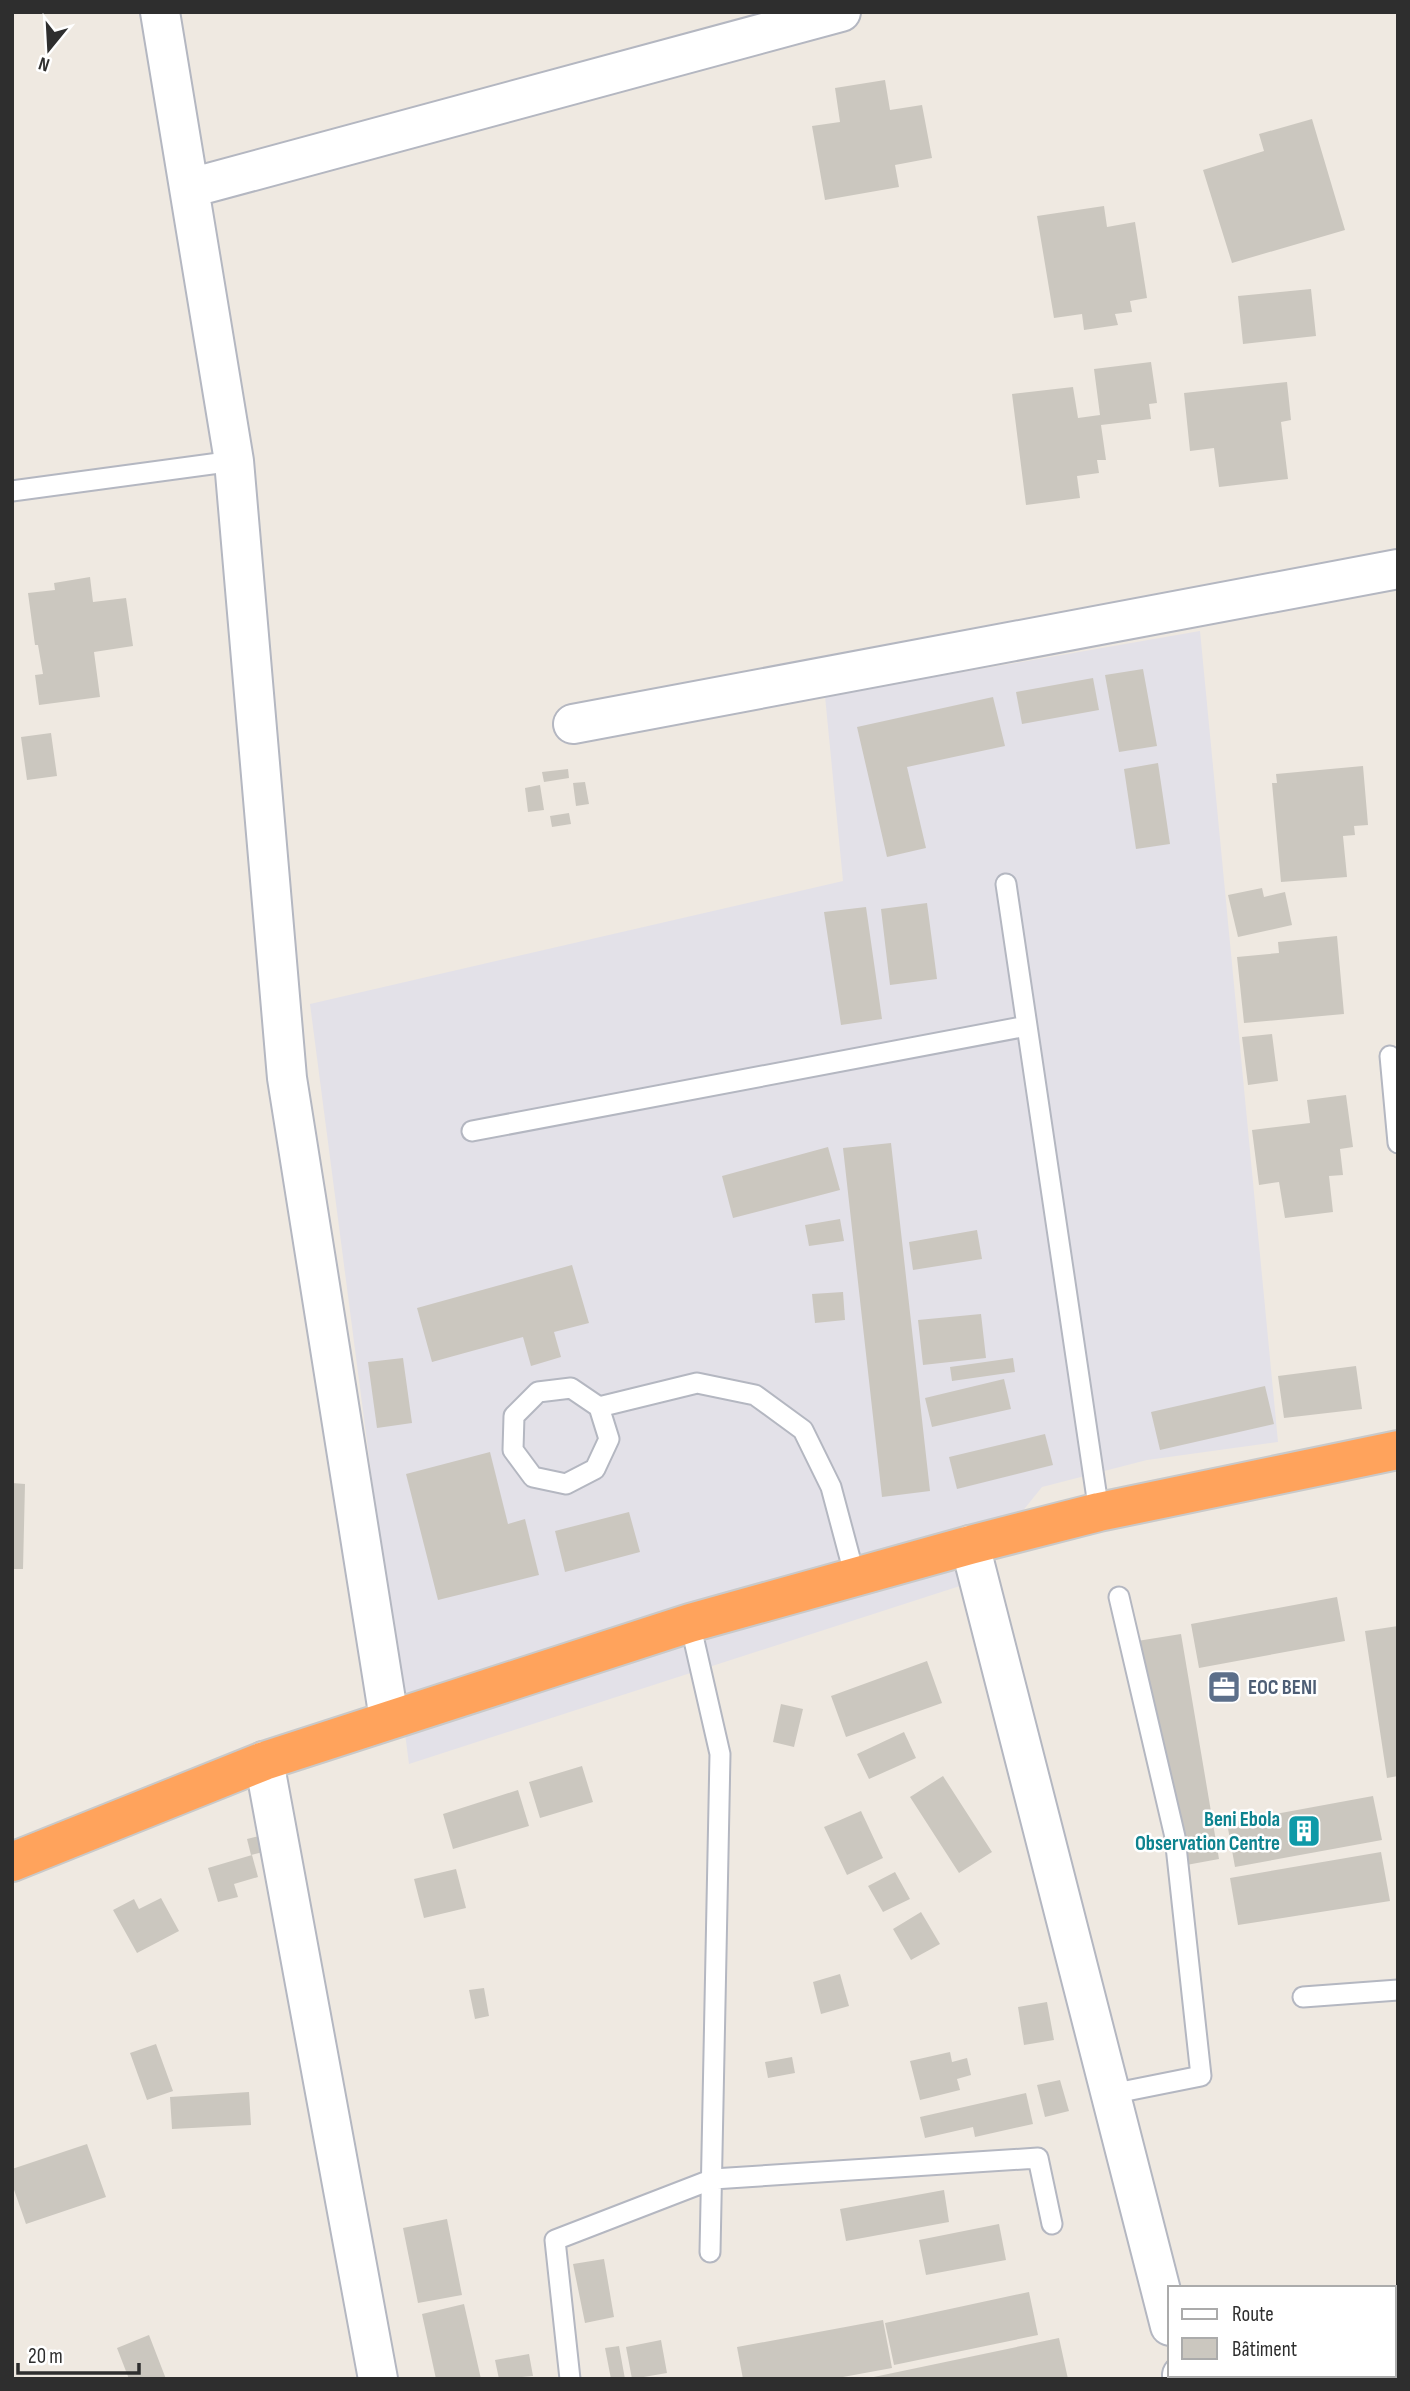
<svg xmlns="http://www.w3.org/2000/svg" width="1410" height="2391" font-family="'Sofia Sans Condensed',sans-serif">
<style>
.industrial{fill:#e3e1e8}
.building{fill:#cbc7bf}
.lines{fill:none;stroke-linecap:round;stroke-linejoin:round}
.lane-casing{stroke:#b4b7c1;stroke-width:23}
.street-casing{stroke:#b4b7c1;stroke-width:42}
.highway-casing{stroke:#c9c9c9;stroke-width:42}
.lane{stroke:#fff;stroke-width:19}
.street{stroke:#fff;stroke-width:38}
.highway{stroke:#ffa35c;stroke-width:38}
.labels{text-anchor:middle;stroke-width:5;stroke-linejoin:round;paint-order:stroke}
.service-label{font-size:21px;font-weight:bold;fill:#4e5e75;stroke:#fff;text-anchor:start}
.culture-label{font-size:21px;font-weight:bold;fill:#0d838f;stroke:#fff;text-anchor:end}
</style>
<rect width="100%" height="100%" fill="#efe9e1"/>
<path class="industrial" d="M1200 631 1278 1442 1147 1460 1042 1487 963 1585 409 1764 310 1004 843 881 825 696Z"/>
<path class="building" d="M885 80 890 110 922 105 932 158 895 165 899 187 825 200 812 126 840 122 835 88Z
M1312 119 1345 230 1232 263 1203 170 1264 151 1259 134Z
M1104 206 1107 227 1135 222 1147 298 1130 301 1132 312 1115 314 1118 325 1084 330 1082 314 1054 318 1037 216Z
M1311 289 1316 336 1243 344 1238 296Z
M1151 362 1157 403 1149 404 1151 419 1101 425 1106 460H1097L1099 473 1077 476 1080 498 1026 505 1012 394 1073 387 1078 418 1100 415 1094 369Z
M1287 382 1291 420 1281 422 1288 479 1219 487 1214 448 1190 451 1184 393Z
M90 577 93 602 126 598 133 646 94 652 100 697 39 705 35 675 43 674 38 645H35L28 593 55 590 54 583Z
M1143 669 1157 746 1119 752 1105 675Z
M1093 678 1099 710 1022 724 1016 692Z
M993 697 1005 746 907 767 926 848 887 857 857 727Z
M51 733 57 776 27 780 21 737Z
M1158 763 1170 844 1136 849 1124 769Z
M1363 766 1368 825 1354 826 1355 835 1343 836 1347 877 1281 882 1272 783H1277L1276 774Z
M568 769 569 778 544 782 542 772Z
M585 782 589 804 576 806 573 783Z
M540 785 544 810 528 812 525 788Z
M569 813 571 824 552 827 550 816Z
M1262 888 1264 897 1285 892 1292 925 1238 937 1228 895Z
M927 903 937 979 890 985 881 909Z
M866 907 882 1019 841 1025 824 912Z
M1337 936 1344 1014 1244 1023 1237 957 1279 953 1278 942Z
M1272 1034 1278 1081 1248 1085 1242 1037Z
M1346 1095 1353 1147 1340 1149 1343 1175 1329 1176 1333 1212 1285 1218 1279 1182 1259 1185 1252 1130 1310 1123 1307 1100Z
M891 1143 930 1491 882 1497 843 1148Z
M828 1147 840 1190 733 1218 722 1176Z
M840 1219 844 1241 809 1246 805 1225Z
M977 1230 982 1259 913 1270 909 1242Z
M572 1265 589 1323 554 1332 561 1357 531 1366 523 1337 432 1362 417 1308Z
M843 1292 845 1320 815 1323 812 1294Z
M981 1314 986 1358 923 1365 918 1320Z
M403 1358 412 1423 377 1428 368 1362Z
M1013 1358 1015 1372 952 1381 950 1367Z
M1356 1366 1362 1409 1284 1418 1278 1376Z
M1004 1379 1011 1409 932 1427 925 1398Z
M1265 1386 1274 1424 1160 1450 1151 1412Z
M1045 1434 1053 1465 957 1489 949 1457Z
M490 1452 508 1524 525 1519 539 1575 438 1600 406 1474Z
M12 1483 25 1484 23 1569H12Z
M629 1512 640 1552 565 1572 555 1531Z
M1337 1597 1345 1641 1199 1668 1191 1624Z
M1398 1626V1776L1387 1778 1365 1631Z
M1181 1634 1219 1859 1170 1868 1131 1642Z
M927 1661 942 1703 846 1737 831 1696Z
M781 1704 803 1709 794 1747 773 1742Z
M904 1732 916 1758 869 1779 857 1754Z
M582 1766 593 1802 540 1818 529 1782Z
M943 1776 992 1852 959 1873 910 1797Z
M518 1790 529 1826 453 1849 443 1814Z
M1373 1796 1382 1840 1235 1867 1227 1823Z
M861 1811 883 1858 847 1875 824 1827Z
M263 1835 267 1851 251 1855 247 1839Z
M1381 1852 1390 1901 1238 1925 1230 1878Z
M252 1855 258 1877 234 1884 238 1897 218 1902 208 1868Z
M456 1869 466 1908 424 1918 414 1879Z
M895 1872 910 1899 883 1912 868 1886Z
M161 1898 179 1931 137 1953 113 1910 134 1899 139 1909Z
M921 1912 940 1944 911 1960 893 1929Z
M840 1974 849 2006 821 2014 813 1982Z
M484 1988 489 2016 475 2019 469 1990Z
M1047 2002 1054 2040 1024 2045 1018 2007Z
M156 2044 173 2091 147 2100 130 2053Z
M950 2052 952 2062 967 2058 971 2075 957 2079 960 2090 920 2100 910 2061Z
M792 2057 795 2073 768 2078 765 2062Z
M1060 2080 1069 2111 1045 2117 1037 2085Z
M249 2092 251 2125 172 2129 170 2097Z
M1026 2093 1033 2124 975 2137 973 2127 925 2138 920 2117Z
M87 2144 106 2197 26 2224 12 2184V2169Z
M944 2190 949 2222 846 2241 840 2209Z
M447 2219 462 2295 418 2303 403 2228Z
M999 2224 1006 2260 926 2275 919 2240Z
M604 2259 614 2317 585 2323 573 2264Z
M1029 2292 1038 2335 894 2365 885 2323Z
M464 2304 481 2379H436L422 2314Z
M883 2320 892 2368 832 2379H743L737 2347Z
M149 2335 166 2379H129L117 2348Z
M1059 2338 1068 2379H870L869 2378Z
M661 2340 667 2373 632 2379 626 2347Z
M619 2346 625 2379H611L605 2348Z
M529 2354 533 2376 499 2379 495 2360Z"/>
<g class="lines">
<defs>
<path id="lane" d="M12 491 234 461
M1006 884 1099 1512
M1390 1056 1398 1143
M472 1131 1027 1026
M571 1388 599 1407 609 1439 595 1469 566 1484 533 1477 513 1450 514 1416 538 1392Z
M599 1407 697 1383 755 1395 803 1430 831 1487 855 1577
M690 1623 720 1754 710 2252
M1303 1997 1398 1990
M1111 2094 1201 2076 1175 1837 1119 1597
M570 2379 555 2240 713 2179 1038 2158 1052 2224"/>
<path id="street" d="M160 12 234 461 287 1078 389 1719
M190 188 841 12
M573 724 1398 569
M970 1545 1170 2326
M264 1761 378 2379
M1394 2312H1398
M1182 2375 1183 2379"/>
<path id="highway" d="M12 1862 264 1761 690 1623 970 1545 1099 1512 1398 1450"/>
</defs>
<use href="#lane" class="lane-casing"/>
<use href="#street" class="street-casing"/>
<use href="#highway" class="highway-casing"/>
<use href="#lane" class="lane"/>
<use href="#street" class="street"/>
<use href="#highway" class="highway"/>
</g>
<defs>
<symbol id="office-square" viewBox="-11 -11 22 22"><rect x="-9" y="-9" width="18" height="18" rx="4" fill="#5c6f8a" stroke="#fff"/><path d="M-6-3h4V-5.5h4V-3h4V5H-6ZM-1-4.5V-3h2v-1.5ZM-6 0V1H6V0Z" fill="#fff"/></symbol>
<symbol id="building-square" viewBox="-11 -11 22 22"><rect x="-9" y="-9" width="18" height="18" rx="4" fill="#0f9aa8" stroke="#fff"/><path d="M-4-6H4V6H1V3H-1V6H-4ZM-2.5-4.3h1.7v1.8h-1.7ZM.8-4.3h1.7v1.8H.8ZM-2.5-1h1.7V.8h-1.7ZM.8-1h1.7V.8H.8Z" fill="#fff"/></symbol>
</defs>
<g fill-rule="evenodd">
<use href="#office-square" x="1205" y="1668" width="38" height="38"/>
<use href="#building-square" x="1285" y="1812" width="38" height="38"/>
</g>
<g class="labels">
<g class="service-label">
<text x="1248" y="1694">EOC BENI</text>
</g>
<g class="culture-label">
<text x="1280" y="1826">Beni Ebola<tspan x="1280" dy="24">Observation Centre</tspan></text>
</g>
</g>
<rect width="1410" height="2391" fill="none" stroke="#2e2e2e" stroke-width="28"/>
<rect x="1168" y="2286" width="228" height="91" fill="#ffffff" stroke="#ababab" stroke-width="2"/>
<rect x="1182" y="2309" width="35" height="10" fill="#ffffff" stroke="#ababab" stroke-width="2"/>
<text x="1232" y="2321" font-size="21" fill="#2e2e2e">Route</text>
<rect x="1182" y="2338" width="35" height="21" fill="#cbc7bf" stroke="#ababab" stroke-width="2"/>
<text x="1232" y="2356" font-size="21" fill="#2e2e2e">Bâtiment</text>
<g transform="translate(49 49) rotate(198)" stroke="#ffffff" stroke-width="5" paint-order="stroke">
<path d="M0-5L12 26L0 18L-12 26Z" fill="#2e2e2e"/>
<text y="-10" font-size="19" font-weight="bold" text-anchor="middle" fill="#2e2e2e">N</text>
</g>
<path d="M18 2363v10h121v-10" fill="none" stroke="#2e2e2e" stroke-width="3.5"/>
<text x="28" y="2363" font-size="21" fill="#2e2e2e" stroke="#ffffff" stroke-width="5" paint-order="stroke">20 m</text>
</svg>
